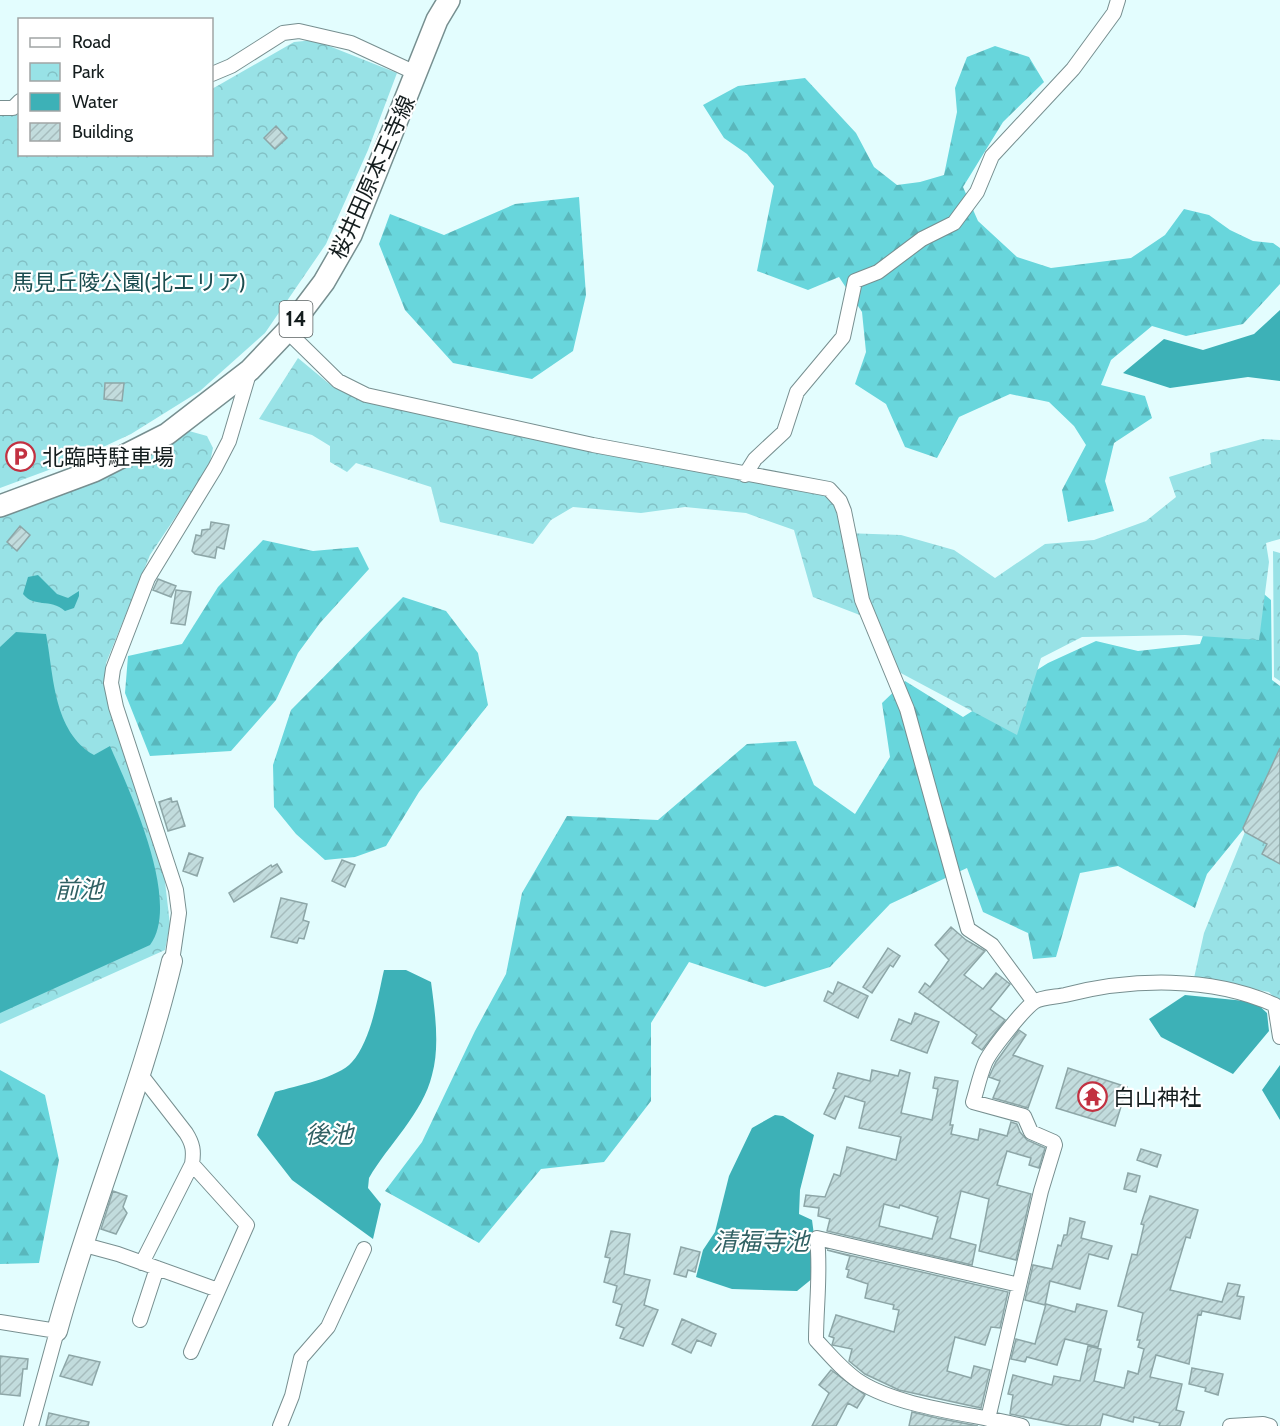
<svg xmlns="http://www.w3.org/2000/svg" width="1280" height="1426" font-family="Cabin,'Noto Sans JP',sans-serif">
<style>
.forest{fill:url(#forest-firs)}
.park{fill:url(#park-crowns)}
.water{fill:#3db1b7}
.building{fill:url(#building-hatch);stroke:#8da6a7;stroke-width:1.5;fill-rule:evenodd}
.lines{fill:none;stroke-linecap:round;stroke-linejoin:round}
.street-casing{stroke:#778f90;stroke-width:16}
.secondary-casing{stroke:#778f90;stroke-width:22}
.primary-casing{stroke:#778f90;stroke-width:24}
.street{stroke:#fff;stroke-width:14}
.secondary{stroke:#fff;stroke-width:20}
.primary{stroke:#fff;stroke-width:21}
.labels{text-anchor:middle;stroke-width:4.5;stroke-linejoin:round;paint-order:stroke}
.shield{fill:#fff;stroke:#5a6162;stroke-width:1.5}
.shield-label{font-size:21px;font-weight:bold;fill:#141d1e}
.street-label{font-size:22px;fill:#141d1e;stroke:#fff}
.park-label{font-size:22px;fill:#1a4c4f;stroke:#fff}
.poi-label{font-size:22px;fill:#141d1e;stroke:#fff;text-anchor:start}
.water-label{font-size:24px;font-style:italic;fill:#306063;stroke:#fff}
</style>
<defs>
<pattern id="forest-firs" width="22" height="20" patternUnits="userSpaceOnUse" patternTransform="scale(1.5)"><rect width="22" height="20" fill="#68d6dc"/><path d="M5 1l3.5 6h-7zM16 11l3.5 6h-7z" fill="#59b7bc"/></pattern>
<pattern id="park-crowns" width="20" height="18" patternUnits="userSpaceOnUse" patternTransform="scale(1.5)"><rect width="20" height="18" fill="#98e2e6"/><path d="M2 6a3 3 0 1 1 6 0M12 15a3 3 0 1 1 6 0" fill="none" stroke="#82c1c5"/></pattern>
<pattern id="building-hatch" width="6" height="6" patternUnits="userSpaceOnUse" patternTransform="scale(1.5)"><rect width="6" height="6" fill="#c2dcdd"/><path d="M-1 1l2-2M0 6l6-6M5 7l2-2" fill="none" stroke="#a6bcbd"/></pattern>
</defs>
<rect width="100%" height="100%" fill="#e3fdfe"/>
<path class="forest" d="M995 46 1029 57 1044 82 1003 122 963 187 978 221 1017 257 1051 268 1131 258 1165 235 1184 209 1209 215 1230 230 1253 241 1273 243 1280 248V284L1243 324 1186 336 1152 326 1111 360 1101 385 1145 396 1152 418 1114 443 1105 481 1114 511 1068 522 1062 490 1086 445 1074 426 1049 402 1010 394 959 417 937 458 905 447 886 404 855 384 866 352 862 312 839 277 808 290 757 271 774 186 747 154 724 138 703 105 738 86 805 78 856 133 874 167 897 185 920 182 944 175 957 112 955 88 967 57Z
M579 197 586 295 573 351 532 379 453 363 405 310 379 244 390 214 444 235 515 204Z
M263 540 313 551 358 547 369 569 320 623 298 653 276 700 231 751 150 756 125 693 128 656 182 644 218 587Z
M1245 578 1271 600 1272 680 1280 686V837L1251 820 1207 874 1195 908 1118 866 1080 873 1056 957 1033 959 1028 933 983 912 967 868 890 904 830 967 765 987 689 962 651 1023V1101L604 1162 541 1169 479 1243 385 1191 422 1142 475 1031 506 974 522 893 567 816 658 820 747 744 796 741 814 785 855 814 890 757 882 703 905 681 963 717 1048 663 1096 641 1138 651 1200 644 1221 585Z
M403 597 446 611 478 653 488 705 419 792 386 846 355 857 325 860 296 834 274 807 273 765 291 710Z
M0 1070 45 1095 59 1160 39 1263 0 1264Z"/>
<path class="park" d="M314 40 397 73 368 150 326 244 265 333 200 391 131 434 73 461 0 488V113L19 107 20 154H212V89L294 42Z
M298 358 333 387 359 398 826 492 836 503 845 533 901 535 954 550 995 578 1045 544 1094 540 1146 521 1176 497 1169 477 1211 464 1210 453 1262 439 1280 440V539L1266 543 1269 562 1259 640 1185 635 1082 637 1041 658 1017 735 897 671 878 622 813 597 794 530 746 513 685 507 641 513 573 507 551 520 533 544 440 522 431 487 356 463 347 472 330 462V446L312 435 259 419Z
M189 431 207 436 213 448 209 467 150 555 106 663 105 687 164 873 170 925 165 950 0 1024V517L96 482Z
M1273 551 1280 553V681L1274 677Z
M1263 831 1280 843V1004L1269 992 1194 978 1204 933 1245 832Z"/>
<path class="water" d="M1280 310V381L1248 377 1170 388 1123 373 1164 339 1203 350 1254 334Z
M38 575 57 594 68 598 79 591V596L74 608 65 611C50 598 34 608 23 594L28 577Z
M16 632 46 634C54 676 53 731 94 755L110 746C129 790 182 902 150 945L0 1013V647Z
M384 970H406L431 982C435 1012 440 1046 432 1075 423 1113 388 1145 369 1178L368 1188 381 1204 373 1239 292 1180 257 1135 275 1092C296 1086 338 1078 352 1062 371 1041 378 996 384 970Z
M1185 995 1255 1002 1267 1013 1269 1031 1233 1074 1161 1037 1149 1019Z
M1280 1065V1120L1262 1090Z
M775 1115 783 1116 814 1135 800 1190 799 1214 812 1220 814 1235 813 1278 797 1291 732 1289 696 1277 703 1250 715 1232 729 1176 752 1128Z"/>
<path class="building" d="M276 126 287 138 275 149 264 138Z
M105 383H124L122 401 104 399Z
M211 522 229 525 224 549 217 547 215 558 195 554 192 551 196 535 201 536 202 530 210 529Z
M20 526 30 535 17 551 7 542Z
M158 579 176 586 171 597 153 590Z
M176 590 191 592 185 625 171 623Z
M1280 748V864L1262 854 1267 844 1245 832 1243 828Z
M171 798 172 802 177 801 185 826 168 831 159 802Z
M189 853 203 858 197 876 183 871Z
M342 860 355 865 345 887 332 881Z
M277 864 282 872 234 902 229 893 271 865 272 867Z
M281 898 307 904 303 920 309 922 304 939 299 938 297 943 271 937Z
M951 927 966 940 985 951 964 975 983 989 996 973 1010 984 990 1009 1005 1020 982 1050 972 1043 977 1035 919 992 925 983 930 987 949 960 935 945Z
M888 948 900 956 893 967 890 965 872 993 863 987Z
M838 982 868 996 858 1018 824 1001 828 991 833 994Z
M915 1013 939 1022 927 1053 891 1040 899 1019 911 1024Z
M1019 1030 1026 1035 1013 1055 1043 1066 1028 1108 993 1098 1000 1081 989 1077 996 1062Z
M1068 1068 1127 1087 1115 1126 1056 1108Z
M872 1070 898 1076 900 1070 910 1073 901 1113 932 1120 938 1089 933 1088 935 1077 958 1081 950 1125H953L951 1134 978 1140 980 1129 1007 1136 1011 1122 1017 1124 1020 1132 1027 1140 1045 1148 1039 1168 1029 1165 1031 1158 1007 1151 997 1185 1031 1194 1016 1260 979 1251 989 1199 961 1191 950 1238 976 1245 972 1265 827 1231 830 1219 818 1216 819 1208 804 1206 806 1195 825 1197 834 1174 840 1176 847 1147 896 1160 901 1137 859 1128 865 1102 845 1096 835 1119 824 1114 836 1089 833 1088 838 1073 870 1081ZM884 1204 899 1208 900 1205 938 1217 932 1239 879 1226Z
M1141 1149 1161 1155 1157 1167 1137 1160Z
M1128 1173 1140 1176 1136 1192 1124 1189Z
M113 1191 127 1196 123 1207 127 1213 116 1234 101 1229Z
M1150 1196 1198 1210 1190 1238 1186 1237 1170 1290 1222 1302 1228 1283 1240 1285 1237 1296 1244 1297 1240 1319 1202 1311 1201 1315 1198 1314 1189 1364 1156 1355 1150 1377 1182 1384 1176 1410 1184 1412 1180 1426H1159L1160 1423 1134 1417 1133 1422 1103 1414 1100 1426H1070L1010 1414 1013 1395 1008 1394 1013 1375 1052 1385 1054 1376 1080 1381 1088 1346 1101 1349 1094 1381 1124 1388 1128 1371 1138 1374 1144 1349 1138 1347 1140 1340H1137L1143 1313 1118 1306 1132 1254 1137 1255 1144 1225 1141 1224Z
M1070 1218 1085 1222 1081 1238 1112 1246 1108 1259 1089 1254 1080 1289 1050 1281 1045 1305 1025 1300 1033 1265 1052 1269 1058 1245 1061 1246 1064 1235H1067Z
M611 1231 630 1234 624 1274 650 1280 644 1305 658 1310 643 1346 620 1338 624 1328 616 1325 622 1305 613 1302 617 1286 604 1282 610 1258 605 1257Z
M681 1247 700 1252 695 1272 688 1270 686 1277 674 1274Z
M827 1250 1008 1292 1000 1328 991 1327 985 1345 955 1337 947 1371 971 1378 974 1366 990 1370 981 1408 899 1390 865 1374 849 1361 852 1349 832 1345 834 1338 829 1336 836 1315 894 1332 899 1310 893 1309 894 1305 865 1298 868 1284 847 1277 849 1270 846 1269 850 1256Z
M1046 1304 1075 1312 1077 1304 1107 1311 1098 1347 1065 1339 1057 1365 1027 1357 1025 1362 1011 1359 1016 1339 1035 1344Z
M682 1319 716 1334 711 1346 697 1340 691 1353 672 1344Z
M69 1355 100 1362 92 1385 60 1376Z
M0 1356 28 1359 27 1369H23L20 1396 0 1394Z
M1192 1368 1223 1374 1218 1395 1205 1391 1206 1388 1189 1384Z
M831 1370 865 1395 857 1408 848 1403 836 1426H812L829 1393 819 1385Z
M912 1412 937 1418 978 1426H909Z
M49 1413 89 1422 88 1426H46Z"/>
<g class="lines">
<defs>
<path id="street" d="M212 74 231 66 283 33 299 31 351 43 418 74
M0 108H13L20 101
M287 331 338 381 366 395 593 445 829 489 840 501 844 511 862 600 907 709 968 929 992 945 1034 1002
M745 475 755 459 784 432 797 392 843 337 855 281 878 272 922 239 954 223 977 192 992 156 1073 69 1114 13 1118 0
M172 961 179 913 176 890 116 707 111 683 113 669 148 578 215 468 229 441 250 370
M141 1075 186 1133C193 1144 194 1151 192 1164L142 1263
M81 1244 118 1254 218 1290
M1019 1285 817 1238C821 1272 816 1306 816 1340 830 1355 843 1371 860 1382 901 1408 975 1414 1022 1426
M140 1320 157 1268
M0 1322 57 1331 31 1426
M191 1352 247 1225 192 1164
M988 1419 1041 1191 1055 1145 1054 1142 1031 1132 1024 1116 973 1102C977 1089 980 1075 985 1063 990 1051 1023 1010 1034 1002 1041 997 1056 997 1065 995 1132 978 1211 976 1275 1005L1280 1037
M280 1426 292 1396 301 1358 328 1327 364 1249
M1230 1426 1263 1424 1270 1426"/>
<path id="secondary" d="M57 1331C91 1206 142 1087 172 961"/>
<path id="primary" d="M0 506 94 471 167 434 250 370 287 331 324 282 351 235 437 20 449 0"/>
</defs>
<use href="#street" class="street-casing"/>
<use href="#secondary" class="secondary-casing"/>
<use href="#primary" class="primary-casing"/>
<use href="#street" class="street"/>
<use href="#secondary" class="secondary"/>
<use href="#primary" class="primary"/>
</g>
<defs>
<symbol id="parking-ring" viewBox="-11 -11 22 22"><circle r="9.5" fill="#fff" stroke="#c23141" stroke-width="1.5"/><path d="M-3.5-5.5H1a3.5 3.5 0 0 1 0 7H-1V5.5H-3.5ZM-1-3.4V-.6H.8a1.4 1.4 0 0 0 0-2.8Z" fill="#c23141"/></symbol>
<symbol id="temple-ring" viewBox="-11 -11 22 22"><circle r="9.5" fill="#fff" stroke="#c23141" stroke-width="1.5"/><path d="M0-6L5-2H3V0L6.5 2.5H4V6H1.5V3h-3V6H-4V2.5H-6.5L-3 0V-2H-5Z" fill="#c23141"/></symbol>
</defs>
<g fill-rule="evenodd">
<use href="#parking-ring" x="4" y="440" width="33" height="33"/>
<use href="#temple-ring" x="1076" y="1080" width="33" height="33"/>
</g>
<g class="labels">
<rect class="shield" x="279.5" y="301" width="33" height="36" rx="4.5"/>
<g class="shield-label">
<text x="296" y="326">14</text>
</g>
<g class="street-label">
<text transform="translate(372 177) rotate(-66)" y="8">桜井田原本王寺線</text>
</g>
<g class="park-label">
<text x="129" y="290">馬見丘陵公園(北エリア)</text>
</g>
<g class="poi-label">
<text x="42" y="465">北臨時駐車場</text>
<text x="1113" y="1105">白山神社</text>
</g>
<g class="water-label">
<text x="79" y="898">前池</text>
<text x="329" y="1143">後池</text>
<text x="761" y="1250">清福寺池</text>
</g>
</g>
<rect x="18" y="18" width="195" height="138" fill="#ffffff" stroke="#a1a5a5" stroke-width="1.5"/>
<rect x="30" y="38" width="30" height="9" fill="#ffffff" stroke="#a1a5a5" stroke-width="1.5"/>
<text x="72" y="48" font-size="18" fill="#141d1e">Road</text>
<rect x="30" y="63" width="30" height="18" fill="url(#park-crowns)" stroke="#a1a5a5" stroke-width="1.5"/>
<text x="72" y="78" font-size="18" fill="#141d1e">Park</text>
<rect x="30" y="93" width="30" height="18" fill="#3db1b7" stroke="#a1a5a5" stroke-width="1.5"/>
<text x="72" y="108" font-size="18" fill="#141d1e">Water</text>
<rect x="30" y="123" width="30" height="18" fill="url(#building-hatch)" stroke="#a1a5a5" stroke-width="1.5"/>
<text x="72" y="138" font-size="18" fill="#141d1e">Building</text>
</svg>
